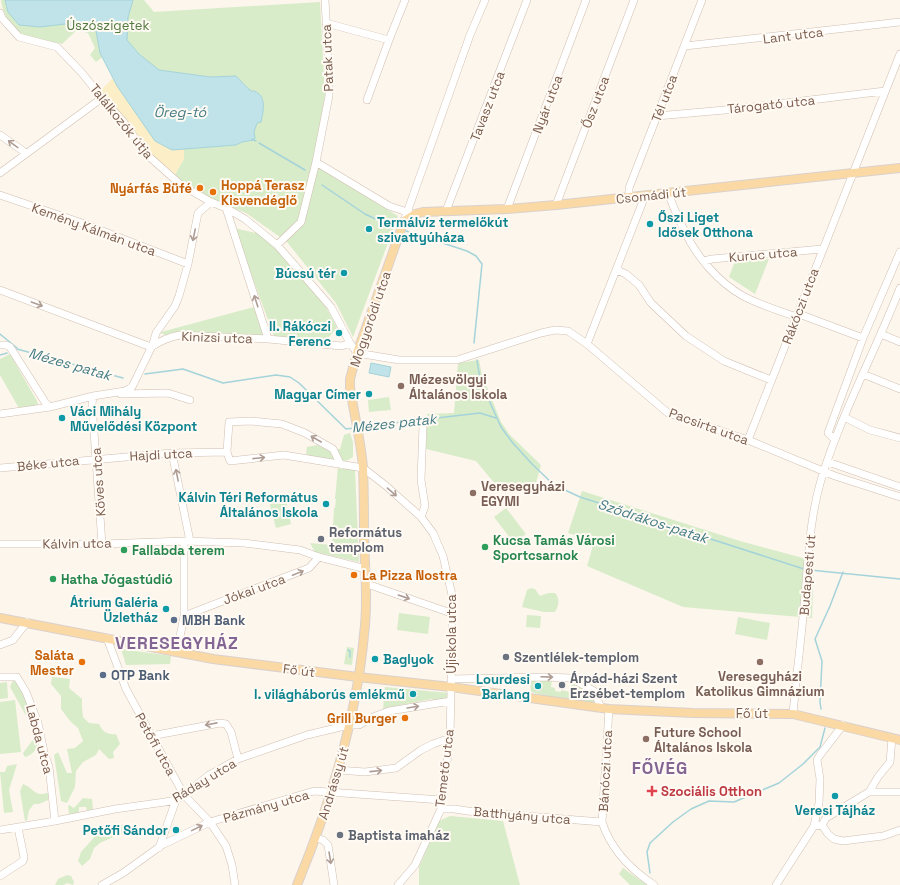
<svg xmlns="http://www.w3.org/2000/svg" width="900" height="885" font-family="'Space Grotesk',sans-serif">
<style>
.green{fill:#d8ecc9}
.sand{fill:#fcefc7}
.water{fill:#bfe3e8;stroke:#a5d3da}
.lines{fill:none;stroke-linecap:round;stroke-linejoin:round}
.stream{stroke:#a5d3da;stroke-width:1.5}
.minor-casing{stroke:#d1beb0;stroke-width:8}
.major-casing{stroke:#dad1cd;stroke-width:10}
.minor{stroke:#fff;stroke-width:7}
.major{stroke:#fbd9a5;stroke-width:8}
.oneway{stroke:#af9d94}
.food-dot{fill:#e8710a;stroke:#fffaf3;stroke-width:1.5}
.culture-dot{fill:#0f9aa8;stroke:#fffaf3;stroke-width:1.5}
.education-dot{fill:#8d6e63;stroke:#fffaf3;stroke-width:1.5}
.worship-dot{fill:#6b7280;stroke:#fffaf3;stroke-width:1.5}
.leisure-dot{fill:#2e9e5b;stroke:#fffaf3;stroke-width:1.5}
.service-dot{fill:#5c6f8a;stroke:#fffaf3;stroke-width:1.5}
.health-dot{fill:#e0444e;stroke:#fffaf3;stroke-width:1.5}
.labels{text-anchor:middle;stroke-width:4;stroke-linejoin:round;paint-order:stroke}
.park-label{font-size:13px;fill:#537a41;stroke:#fffaf3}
.street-label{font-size:13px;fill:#7a5c4d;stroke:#fffaf3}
.food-label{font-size:13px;font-weight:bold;fill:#c56008;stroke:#fffaf3;text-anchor:end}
.culture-label{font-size:13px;font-weight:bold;fill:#0d838f;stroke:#fffaf3;text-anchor:end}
.education-label{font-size:13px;font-weight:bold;fill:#785e54;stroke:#fffaf3;text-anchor:start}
.worship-label{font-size:13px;font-weight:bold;fill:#5b616d;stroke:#fffaf3;text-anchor:start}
.leisure-label{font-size:13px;font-weight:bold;fill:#27864d;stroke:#fffaf3;text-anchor:start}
.service-label{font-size:13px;font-weight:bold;fill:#4e5e75;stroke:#fffaf3;text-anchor:start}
.health-label{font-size:13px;font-weight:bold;fill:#be3a42;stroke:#fffaf3;text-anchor:start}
.water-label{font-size:14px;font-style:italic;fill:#437c86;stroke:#fffaf3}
.district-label{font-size:17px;font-weight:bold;letter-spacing:1px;fill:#846695;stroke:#fffaf3}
</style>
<rect width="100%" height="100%" fill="#fdf6ec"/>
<path class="green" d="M1 0H144L154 12 320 2 325 95 313 163 398 216 353 337 336 303 287 242 246 213 204 196 174 176 184 159V149L236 145 242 142 254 140V132L262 108 263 100 257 92 251 91 236 76 210 77 159 70 139 54 126 39 96 62 90 55 95 48 88 33 77 30 62 44C53 42 28 38 22 34 11 27 2 13 1 0Z
M234 228 260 234 277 245 327 309 337 327 325 342 274 336Z
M769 259 755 294 729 277 735 261Z
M254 307 262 331V335L175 333 165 335 161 333V332Z
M10 354 37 401 38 405 20 410 0 375V359Z
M479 360 482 375 501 422 510 435 541 465 536 483 517 485 501 491 476 461 426 449 427 414 454 413 458 363Z
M389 397 391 410 369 412 368 400Z
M350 433 353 442V457C340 467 318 461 306 454L307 447 317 445 328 450 340 449 344 435Z
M338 467 355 469 359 562 315 552 310 543 332 545 334 508H335L336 499H335Z
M582 491 740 541 814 561 812 618 683 607 587 566 594 542 568 533Z
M284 493 291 524 276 528 268 497Z
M506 508 526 534 514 543 494 517Z
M531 588 535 589 540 596 548 593H555C560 598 559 606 555 612H544L522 607 527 590Z
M399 613 430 617 428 634 397 630Z
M527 615 541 616 540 628 526 627Z
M738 617 770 623 767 640 735 634Z
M347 647 354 648 352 665 344 664Z
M121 649 171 656 170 664 126 665Z
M52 677 70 679 69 688 82 699V707L83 717 89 723 99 724C103 732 107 735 116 734L120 744 113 752 114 758 109 759 99 749 96 755 83 762 76 771 75 787 67 803 61 801 54 755 58 752 67 773H72L67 749 75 748 83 741 78 728 70 721 61 709V696L51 684Z
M530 679H552L551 687 555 688V691L561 692V690L570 692 572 681 593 692 595 704 554 698 531 692Z
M13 680C21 685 31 707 31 716H28L25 714 10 687Z
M7 682 8 698 0 699V683Z
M385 687 449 693V700L433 701 432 699 401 705V707L383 709Z
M15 700 21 752 0 754V702Z
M35 739 38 740C38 749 34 753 26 757L24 756 23 753 32 741Z
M17 764 9 790 13 812 4 813 0 772H5L7 766Z
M23 784C34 788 34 797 47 793L49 794 48 800 39 804H34L29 810 27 820 25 821 20 791Z
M83 798 92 799 93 809 87 811 86 807H79V813L69 814 68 806 69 805 74 808Z
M450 816 503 821 520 885H419V867L439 821Z
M126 824 127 831 100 843 94 848 90 859 82 866 78 861 81 852 98 833Z
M623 868 647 885H630L619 874Z
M67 875 71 876 74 882 73 885 67 883 64 885H55L58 879Z"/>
<path class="sand" d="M113 78 155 141 172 150 184 149V159L174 176 148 151 100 91Z"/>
<path class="water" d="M5 0H133L128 17 127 40 139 54 159 70 210 77 236 76C241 81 245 86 250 90 255 93 251 89 256 92 267 97 263 113 261 122L257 123 254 132 255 138 254 140 242 142 236 145 172 150 155 141 117 86 100 53 96 31 65 24 40 27 19 25 8 12Z
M371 363 391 367 389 377 369 373Z"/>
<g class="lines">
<path class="stream" d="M252 139 256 141
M259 143 305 170
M322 185 365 214 388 225
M406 231 467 251 476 256 482 264 474 343
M0 334 17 348
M17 349 123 378
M0 355 7 353
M477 360 480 379 488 398 501 427 512 442 532 464 554 485 580 497 804 569
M145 374 183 369 223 383 276 375 290 377 299 383 346 429 354 428
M359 427 480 413 496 418
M810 570 900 579
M348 650 350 651V657
M821 709 820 702 822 661 815 639 830 606 843 572
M650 873 647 852 650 843 673 822 691 809 709 801 734 802 779 783 803 764 820 747 825 728"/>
<defs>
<path id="minor" d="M0 13 2 18 19 37 57 47 82 73 102 98 123 121 145 153 181 185 211 202 226 208 245 219 277 245 331 307 350 343 357 353 399 360H457L541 333 555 330 568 331 587 344 668 413 748 440 835 476 900 497
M326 23 389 40
M685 46 900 22
M367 100 389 40 405 0
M657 116 736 109 885 91
M0 135 26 153
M316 162 389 206 410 213
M0 173 102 98
M668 193C673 206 678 218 684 230 696 256 718 282 743 296 760 305 779 311 797 317
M0 195 82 223 188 264
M629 197V188L702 0
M556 205 634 0
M226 208 268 339
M507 209 586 0
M446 211 527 0
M404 221 470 35 485 0
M277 245 301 222 316 162 329 96V74L325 0
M704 261 712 259 822 249
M617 270 626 274 639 285 651 303 686 336 724 361 771 380
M0 290 151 347
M799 314 863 338
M881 334 900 342
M587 344 645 196
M0 345H6L10 347 45 402 50 407
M151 347C160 341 169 337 180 335L268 339 342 346 350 343
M863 374 900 389
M121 394 168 393 190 400
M93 396 92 404 102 544
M0 414 50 407 93 396 125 391 132 387 153 344 156 333 175 306 179 296 188 264 198 213 211 202
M844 417 870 430 900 438
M748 440 900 54
M835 440 828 433 863 338 900 252
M172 453 190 541
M828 462 900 487
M341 465 333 449 305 433 282 424 250 421 229 422 227 452 230 461 284 455 363 468 385 485 421 517 433 533 443 556 452 595V638L450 738 441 809 415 865 398 885
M0 468 172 453 227 452
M421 517 425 506 421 480 423 426
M0 544H102L184 541 244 543 300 550 319 557 366 569
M367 584 451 613
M184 616 309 568 319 557
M107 638 126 689 184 795 210 822 226 846 232 865 235 885
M0 645 13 640 27 622
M177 652 184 616V541
M0 677H17L26 692 38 723 44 752 49 767 55 821
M451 679 543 677 571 678 594 691 601 708
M609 709 602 822C611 850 630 869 654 885
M793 714C796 678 801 642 804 606 808 564 809 521 821 480 841 414 875 352 900 288
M151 736 220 723 226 724 231 732 238 759
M338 770 365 772 396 768 421 750 433 744 450 738
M869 792 878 777 890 762 892 738
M441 809H454L475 812 602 822
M822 825 828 834 834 839 843 841 883 836 900 830
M814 826 822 825 826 818 869 792H900
M0 830 55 821 115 809 165 802 176 800 184 795 209 775 238 759 307 735 349 725H359L373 717 389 711 451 701
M316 838 323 840 328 845 334 885
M159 848 176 800
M0 876 23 861 24 857 18 828
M102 885 123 873 162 845 210 822 314 791 442 800
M776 885 814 826 819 803 820 779 817 760 820 755 843 725"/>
<path id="major" d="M0 618 213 659 358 677 451 687 609 709 693 713 793 714 900 740
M297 885C330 805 356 721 364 635 368 602 365 570 364 538 364 515 364 491 363 468 361 441 354 414 350 388V379L357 353 404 221 415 214 423 212 507 209 556 205 900 168"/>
</defs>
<use href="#minor" class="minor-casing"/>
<use href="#major" class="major-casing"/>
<use href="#minor" class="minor"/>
<use href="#major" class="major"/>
</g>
<defs><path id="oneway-shaft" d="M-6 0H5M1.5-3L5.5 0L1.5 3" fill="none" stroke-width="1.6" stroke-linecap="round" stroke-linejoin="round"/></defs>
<g class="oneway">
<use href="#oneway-shaft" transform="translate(13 144) rotate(-144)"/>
<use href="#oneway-shaft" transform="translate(194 235) rotate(102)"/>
<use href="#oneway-shaft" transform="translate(256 301) rotate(-108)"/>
<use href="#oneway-shaft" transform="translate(37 304) rotate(20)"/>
<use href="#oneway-shaft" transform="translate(316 439) rotate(-150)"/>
<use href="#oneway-shaft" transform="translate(259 458) rotate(-6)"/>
<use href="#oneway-shaft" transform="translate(177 475) rotate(-101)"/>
<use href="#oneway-shaft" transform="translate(392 492) rotate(41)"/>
<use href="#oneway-shaft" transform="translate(298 573) rotate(-22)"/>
<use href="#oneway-shaft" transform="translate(404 597) rotate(19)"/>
<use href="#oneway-shaft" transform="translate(547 677) rotate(2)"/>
<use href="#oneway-shaft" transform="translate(413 707) rotate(-9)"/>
<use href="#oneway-shaft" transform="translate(211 724) rotate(169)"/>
<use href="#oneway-shaft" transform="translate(376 771) rotate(-6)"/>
<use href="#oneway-shaft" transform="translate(197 828) rotate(-26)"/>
<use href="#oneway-shaft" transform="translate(330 858) rotate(81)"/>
</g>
<g class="food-dot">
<circle cx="200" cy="188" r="4"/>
<circle cx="213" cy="192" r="4"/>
<circle cx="354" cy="575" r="4"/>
<circle cx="82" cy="662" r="4"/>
<circle cx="405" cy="718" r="4"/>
</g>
<g class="culture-dot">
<circle cx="650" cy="224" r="4"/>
<circle cx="369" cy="229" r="4"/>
<circle cx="344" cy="273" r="4"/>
<circle cx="339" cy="333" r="4"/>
<circle cx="369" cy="394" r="4"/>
<circle cx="62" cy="418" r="4"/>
<circle cx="326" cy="504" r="4"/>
<circle cx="166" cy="609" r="4"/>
<circle cx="375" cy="659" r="4"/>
<circle cx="538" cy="686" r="4"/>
<circle cx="413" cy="694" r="4"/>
<circle cx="835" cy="796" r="4"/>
<circle cx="176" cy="830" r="4"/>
</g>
<g class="education-dot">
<circle cx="401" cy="386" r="4"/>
<circle cx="473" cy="493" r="4"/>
<circle cx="760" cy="662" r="4"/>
<circle cx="646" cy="739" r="4"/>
</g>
<g class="worship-dot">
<circle cx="321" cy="539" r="4"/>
<circle cx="506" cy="657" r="4"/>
<circle cx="562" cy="685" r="4"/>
<circle cx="340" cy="835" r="4"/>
</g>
<g class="leisure-dot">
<circle cx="485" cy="547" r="4"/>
<circle cx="124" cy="550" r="4"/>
<circle cx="53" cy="579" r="4"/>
</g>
<g class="service-dot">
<circle cx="174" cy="620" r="4"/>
<circle cx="103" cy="675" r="4"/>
</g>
<path class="health-dot" d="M650 785h4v4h4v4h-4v4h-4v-4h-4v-4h4z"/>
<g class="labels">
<g class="park-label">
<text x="108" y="30">Úszószigetek</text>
</g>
<g class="street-label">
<text transform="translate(793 35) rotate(-7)" y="5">Lant utca</text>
<text transform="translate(327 58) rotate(-92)" y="5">Patak utca</text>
<text transform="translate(664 98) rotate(-69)" y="5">Tél utca</text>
<text transform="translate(595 102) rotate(-69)" y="5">Ősz utca</text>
<text transform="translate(547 104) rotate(-69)" y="5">Nyár utca</text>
<text transform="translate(771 104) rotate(-6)" y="5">Tárogató utca</text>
<text transform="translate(487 106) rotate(-69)" y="5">Tavasz utca</text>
<text transform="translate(122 121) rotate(51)" y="5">Találkozók útja</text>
<text transform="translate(651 195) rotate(-6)" y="5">Csomádi út</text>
<text transform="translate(94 229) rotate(20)" y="5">Kemény Kálmán utca</text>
<text transform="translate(763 254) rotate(-5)" y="5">Kuruc utca</text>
<text transform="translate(800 306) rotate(-69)" y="5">Rákóczi utca</text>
<text transform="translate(370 319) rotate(-71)" y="5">Mogyoródi utca</text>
<text transform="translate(217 337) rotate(2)" y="5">Kinizsi utca</text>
<text transform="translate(709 426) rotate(20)" y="5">Pacsirta utca</text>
<text transform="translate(161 454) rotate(-3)" y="5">Hajdi utca</text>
<text transform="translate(48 463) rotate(-6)" y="5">Béke utca</text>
<text transform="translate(98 482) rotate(-94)" y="5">Köves utca</text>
<text transform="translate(77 543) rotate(-1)" y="5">Kálvin utca</text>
<text transform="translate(807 575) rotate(-85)" y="5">Budapesti út</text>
<text transform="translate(254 589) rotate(-20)" y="5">Jókai utca</text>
<text transform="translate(451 634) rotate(-90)" y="5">Újiskola utca</text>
<text transform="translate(299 670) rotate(7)" y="5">Fő út</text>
<text x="752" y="718">Fő út</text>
<text transform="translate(40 739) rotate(75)" y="5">Labda utca</text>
<text transform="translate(156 744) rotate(61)" y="5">Petőfi utca</text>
<text transform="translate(444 768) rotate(-83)" y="5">Temető utca</text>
<text transform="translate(605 771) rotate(-87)" y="5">Bánóczi utca</text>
<text transform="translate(204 780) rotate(-31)" y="5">Ráday utca</text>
<text transform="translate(333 783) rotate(-73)" y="5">Andrássy út</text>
<text transform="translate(266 806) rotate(-16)" y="5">Pázmány utca</text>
<text transform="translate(522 815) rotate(5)" y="5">Batthyány utca</text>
</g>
<g class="food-label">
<text x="221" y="190" text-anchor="start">Hoppá Terasz<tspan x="221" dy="15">Kisvendéglő</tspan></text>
<text x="192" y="193">Nyárfás Büfé</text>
<text x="362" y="580" text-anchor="start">La Pizza Nostra</text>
<text x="74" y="660">Saláta<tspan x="74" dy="15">Mester</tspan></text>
<text x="397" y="723">Grill Burger</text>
</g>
<g class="culture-label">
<text x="658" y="222" text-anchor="start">Őszi Liget<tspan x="658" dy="15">Idősek Otthona</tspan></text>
<text x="377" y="227" text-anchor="start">Termálvíz termelőkút<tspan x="377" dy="15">szivattyúháza</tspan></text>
<text x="336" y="278">Búcsú tér</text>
<text x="331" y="331">II. Rákóczi<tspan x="331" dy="15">Ferenc</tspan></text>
<text x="361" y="399">Magyar Címer</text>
<text x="70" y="416" text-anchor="start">Váci Mihály<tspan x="70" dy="15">Művelődési Központ</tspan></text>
<text x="318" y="502">Kálvin Téri Református<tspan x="318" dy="15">Általános Iskola</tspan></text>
<text x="158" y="607">Átrium Galéria<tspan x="158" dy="15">Üzletház</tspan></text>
<text x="383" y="664" text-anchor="start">Baglyok</text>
<text x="530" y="684">Lourdesi<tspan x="530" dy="15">Barlang</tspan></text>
<text x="405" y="699">I. világháborús emlékmű</text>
<text x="835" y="815" text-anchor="middle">Veresi Tájház</text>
<text x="168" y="835">Petőfi Sándor</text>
</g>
<g class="education-label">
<text x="409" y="384">Mézesvölgyi<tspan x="409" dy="15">Általános Iskola</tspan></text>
<text x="481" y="491">Veresegyházi<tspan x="481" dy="15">EGYMI</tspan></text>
<text x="760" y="681" text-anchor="middle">Veresegyházi<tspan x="760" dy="15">Katolikus Gimnázium</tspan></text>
<text x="654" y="737">Future School<tspan x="654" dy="15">Általános Iskola</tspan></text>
</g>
<g class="worship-label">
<text x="329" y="537">Református<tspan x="329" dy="15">templom</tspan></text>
<text x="514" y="662">Szentlélek-templom</text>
<text x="570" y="683">Árpád-házi Szent<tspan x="570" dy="15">Erzsébet-templom</tspan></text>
<text x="348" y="840">Baptista imaház</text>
</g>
<g class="leisure-label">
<text x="493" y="545">Kucsa Tamás Városi<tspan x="493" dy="15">Sportcsarnok</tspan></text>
<text x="132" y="555">Fallabda terem</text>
<text x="61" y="584">Hatha Jógastúdió</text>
</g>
<g class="service-label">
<text x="182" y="625">MBH Bank</text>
<text x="111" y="680">OTP Bank</text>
</g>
<g class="health-label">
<text x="661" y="796">Szociális Otthon</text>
</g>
<g class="water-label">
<text x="180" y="117">Öreg-tó</text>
<text transform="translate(70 364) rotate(16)" y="5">Mézes patak</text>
<text transform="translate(394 423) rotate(-6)" y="5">Mézes patak</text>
<text transform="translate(653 521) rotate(18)" y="5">Sződrákos-patak</text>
</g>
<g class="district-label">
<text x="177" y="649">VERESEGYHÁZ</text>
<text x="660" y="774">FŐVÉG</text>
</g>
</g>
</svg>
